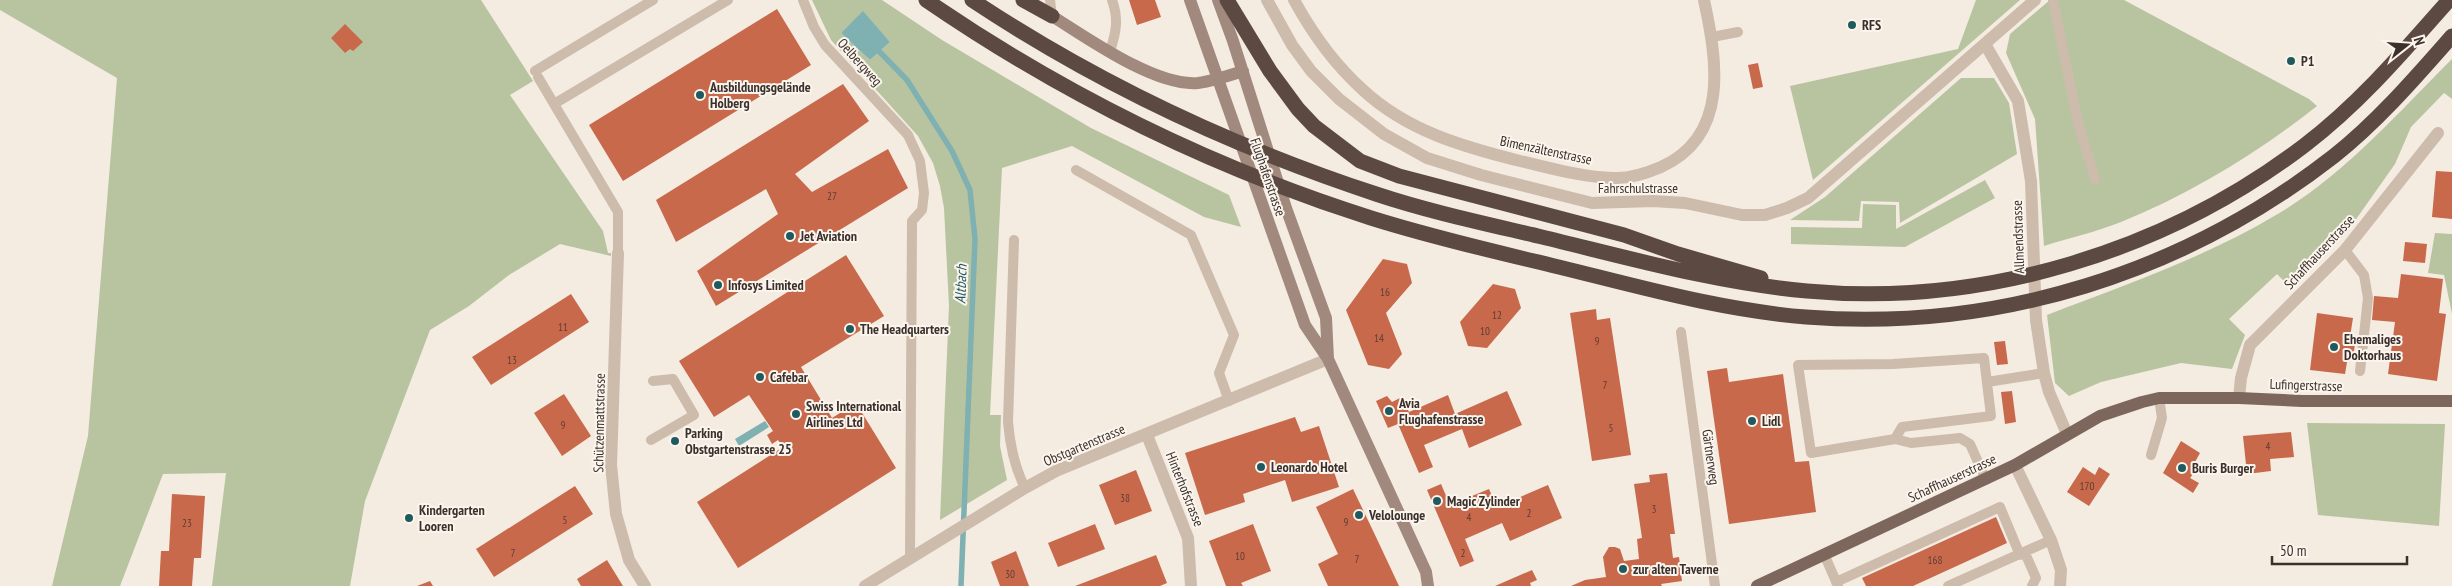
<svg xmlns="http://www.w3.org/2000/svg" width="2452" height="586" font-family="'PT Sans Narrow',sans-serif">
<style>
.green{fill:#b8c4a0;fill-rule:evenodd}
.water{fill:#7fb0b2}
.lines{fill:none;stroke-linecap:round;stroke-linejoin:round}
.stream{stroke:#7fb0b2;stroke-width:5.5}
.building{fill:#c8694b}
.lane{stroke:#cdbbac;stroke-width:10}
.street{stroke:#cdbbac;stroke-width:12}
.secondary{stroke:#a18a7d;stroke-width:12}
.primary{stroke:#7d675c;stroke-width:12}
.highway{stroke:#5c4a42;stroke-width:15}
.poi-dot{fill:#1f5a5e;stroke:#fbf5ee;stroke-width:2}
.labels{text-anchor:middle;stroke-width:4;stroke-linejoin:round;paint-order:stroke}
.number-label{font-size:11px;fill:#5e3e33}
.poi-label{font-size:14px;font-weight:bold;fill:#3b302b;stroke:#fbf5ee;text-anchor:start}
.street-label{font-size:14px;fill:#3b302b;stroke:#fbf5ee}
.water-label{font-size:15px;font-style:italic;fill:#1f5a5e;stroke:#fbf5ee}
</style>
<rect width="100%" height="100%" fill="#f4ebe1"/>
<path class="green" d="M0 0H481L533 81 510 95 603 231 608 253H611V256L560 244 509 275 469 306 430 330 365 501 350 586H212L226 473 163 474 120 586H52L88 436 117 78 0 10Z
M812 0H882L942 40 1091 128 1229 195 1241 227 1204 217 1072 146 1002 168 990 415H1001L1000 446 1007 480 940 520 949 306 944 208 940 186 933 163 918 136 831 40ZM863 12 890 42 870 60 841 33Z
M1976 0H2020L1813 180 1790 86 1958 49Z
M2050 0H2124L2309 99 2317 106C2256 154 2192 193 2121 222 2096 232 2069 238 2044 246L2035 119 2006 53 2010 34Z
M2452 59V99L2444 93 2411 127 2395 164 2347 232 2292 289 2277 274 2229 319 2245 335 2232 369 2181 363 2101 382 2069 396 2055 383 2047 315C2125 285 2204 258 2276 215 2344 175 2397 114 2452 59Z
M1961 78H1994L2009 103 2017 154 1900 223 1899 202 1861 201 1859 221 1790 220 1825 197Z
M1985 180 1995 198 1905 247 1791 244V227L1862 228 1863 204 1896 205V229Z
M2435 233 2452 234V314L2444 275 2428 273Z
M2307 423 2445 424 2439 526 2318 515Z"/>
<path class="water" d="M863 11 890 42 870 60 841 33Z
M765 421 769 427 739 446 735 439Z"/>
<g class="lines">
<path class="stream" d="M874 46 907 80 952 151 970 190 975 239 961 586"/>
</g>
<path class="building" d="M1129 0H1155L1161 17 1137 25Z
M777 9 811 65 623 181 589 125Z
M345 24 363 42 353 51 350 49 345 53 331 38Z
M1758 63 1763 87 1753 89 1748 65Z
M843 84 869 121 795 174 812 192 888 149 908 188 716 306 697 271 778 214 766 189 676 242 656 200Z
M2436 171 2452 172V219L2432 217Z
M2405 242 2427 244 2425 263 2403 261Z
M846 255 884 316 801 367 832 418 856 403 896 468 738 568 697 502 783 447 778 440 772 444 767 435 773 431 749 395 714 417 679 361Z
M1383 259 1407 264 1412 283 1386 313 1402 354 1389 369 1368 365 1346 310Z
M2401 274 2443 279 2439 313 2446 314 2437 381 2388 374 2395 322 2372 320 2374 296 2398 298Z
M1493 284 1515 289 1521 308 1487 348 1468 346 1460 322Z
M571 294 589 322 491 385 472 357Z
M1596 309 1597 320 1610 318 1631 455 1592 461 1570 313Z
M2317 313 2353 318 2350 337 2356 338 2353 357 2348 356 2345 374 2310 370Z
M2005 341 2008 364 1997 365 1994 342Z
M1727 368 1729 382 1783 374 1795 462 1809 461 1816 512 1729 524 1707 371Z
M1507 391 1522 425 1469 448 1462 429 1424 445 1433 467 1419 473 1398 424 1388 428 1376 401 1387 396 1392 402 1402 397 1409 412 1448 395 1455 414Z
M2012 391 2016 422 2005 424 2001 392Z
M564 394 591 436 562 456 534 413Z
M1295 417 1301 432 1319 426 1339 487 1292 502 1285 480 1243 494 1245 502 1205 515 1185 453Z
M2291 432 2294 457 2270 459 2271 471 2247 474 2243 436Z
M2181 441 2200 453 2195 462 2200 465 2190 478 2199 483 2193 493 2163 473Z
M2083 467 2095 475 2099 467 2110 474 2089 506 2067 492Z
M1136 470 1152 511 1115 525 1099 485Z
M1667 473 1675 534H1670L1673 558 1679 557 1682 581 1661 584 1662 586H1571L1585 580 1606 577 1603 557 1609 547H1615L1620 549 1624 561 1639 559 1637 539 1642 538 1634 484 1650 482 1649 475Z
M1441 484 1450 505 1489 489 1497 507 1548 485 1562 518 1510 541 1502 523 1465 539 1474 561 1460 567 1427 490Z
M575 486 593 514 494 577 476 549Z
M1353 489 1376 537 1399 586H1328L1318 564 1338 554 1316 507Z
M172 494 205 496 201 558H194L192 586H159L161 551H169Z
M1996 517 2007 543 1913 586H1866L1862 578Z
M1095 524 1105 549 1058 567 1048 543Z
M1253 524 1271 571 1241 583 1243 586H1226L1209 541Z
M1016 551 1029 586H1000L991 562Z
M1156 555 1167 583 1160 586H1075Z
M607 560 623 586H581L577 579Z
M1532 570 1537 580 1530 583 1531 586H1495Z
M430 581 433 586H417Z"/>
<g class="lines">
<path class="lane" d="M803 0 814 27 825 45 908 135 920 161 924 193 922 210 912 221 910 559
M1050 0 1052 16
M2053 0 2078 123 2095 179
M1712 37 1738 32
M1110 51C1116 33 1119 19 1112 0
M535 71 653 0
M538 77 618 212V253
M554 104 728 0
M1076 170 1191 235 1234 335 1219 373 1229 401
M1014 240 1008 422C1010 446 1014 466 1025 488
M2345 250 2364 275 2368 298 2360 371
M1681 332 1715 586
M1984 358 1991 416 1902 427 1895 439 1811 453 1798 365 1893 364Z
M1987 382 2044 373
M1895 439 1911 443 1960 438 1970 444 1986 480
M651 440 694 415 673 379 653 381
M2151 455 2162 418 2159 398
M2025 553 2036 578 2032 586
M1824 554 1838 586
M1836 582 2000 507 2020 555
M1948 586 2051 540"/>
<path class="street" d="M1267 0 1292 45 1311 71 1339 99 1384 134 1427 158 1481 175 1592 203 1653 201 1685 203 1742 215H1765L1787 208 1808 198 2035 0
M1294 0C1312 33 1335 65 1363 90 1407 131 1464 147 1520 161 1551 168 1581 177 1613 178 1629 179 1647 173 1661 167 1730 136 1717 60 1704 0
M1985 44 2018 101 2031 181 2036 320 2044 373 2049 392 2067 434
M618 253 611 465 616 514 629 560 645 586
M2239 398 2241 378 2250 345 2345 250 2438 133
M1147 435 1188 538 1191 586
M2015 465 2051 540 2061 570 2060 586
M865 586 1025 488 1056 471 1328 359"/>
<path class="secondary" d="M1190 0 1305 325 1328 359 1426 572 1428 586
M1218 0 1233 41 1286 208 1326 318 1328 359
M1052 16C1087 38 1156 87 1198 83 1213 81 1228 76 1243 71"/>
<path class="primary" d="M1757 586 2015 465 2100 416 2142 402 2159 398H2239L2302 401H2452"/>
<path class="highway" d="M926 0C1063 94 1213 168 1371 218 1425 235 1479 248 1534 261 1623 282 1715 310 1806 317 1997 332 2184 273 2334 156 2378 121 2415 78 2452 36
M972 0C1097 83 1233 147 1376 194 1430 212 1487 224 1542 237 1629 258 1717 283 1807 291 1983 307 2165 252 2305 145 2360 103 2404 51 2449 0
M1023 0 1052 16
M1227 0 1270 71 1298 109 1314 126 1360 161 1399 176 1624 235 1678 254 1761 278"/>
</g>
<g class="poi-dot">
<circle cx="1852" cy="25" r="5"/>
<circle cx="2291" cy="61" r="5"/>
<circle cx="700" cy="95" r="5"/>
<circle cx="790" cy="236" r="5"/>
<circle cx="718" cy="285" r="5"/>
<circle cx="850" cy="329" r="5"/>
<circle cx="2334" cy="347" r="5"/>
<circle cx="760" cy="377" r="5"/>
<circle cx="1389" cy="411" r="5"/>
<circle cx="796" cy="414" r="5"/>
<circle cx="1752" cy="421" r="5"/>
<circle cx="675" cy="441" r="5"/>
<circle cx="1261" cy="467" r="5"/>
<circle cx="2182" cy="468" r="5"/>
<circle cx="1437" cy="501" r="5"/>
<circle cx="1359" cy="515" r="5"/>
<circle cx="409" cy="518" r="5"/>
<circle cx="1623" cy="569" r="5"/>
</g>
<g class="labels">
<g class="number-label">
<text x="832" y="200">27</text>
<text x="1385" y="296">16</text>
<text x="1497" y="319">12</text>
<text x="563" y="331">11</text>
<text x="1485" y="335">10</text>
<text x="1379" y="342">14</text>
<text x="1597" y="345">9</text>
<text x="512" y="364">13</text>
<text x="1605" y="389">7</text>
<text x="563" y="429">9</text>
<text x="1611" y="432">5</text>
<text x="2268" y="450">4</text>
<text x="2087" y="490">170</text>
<text x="1125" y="502">38</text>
<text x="1654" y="513">3</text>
<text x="1529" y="517">2</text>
<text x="1469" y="521">4</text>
<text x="565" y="524">5</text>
<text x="1346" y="526">9</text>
<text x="187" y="527">23</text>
<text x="513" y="557">7</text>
<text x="1463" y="557">2</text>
<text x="1240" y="560">10</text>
<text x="1357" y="563">7</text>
<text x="1935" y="564">168</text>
<text x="1010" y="578">30</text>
</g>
<g class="poi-label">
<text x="1862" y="30">RFS</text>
<text x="2301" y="66">P1</text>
<text x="710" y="92">Ausbildungsgelände<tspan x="710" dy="16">Holberg</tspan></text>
<text x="800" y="241">Jet Aviation</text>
<text x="728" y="290">Infosys Limited</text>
<text x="860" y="334">The Headquarters</text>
<text x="2344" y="344">Ehemaliges<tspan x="2344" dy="16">Doktorhaus</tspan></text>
<text x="770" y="382">Cafebar</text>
<text x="1399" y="408">Avia<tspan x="1399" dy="16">Flughafenstrasse</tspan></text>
<text x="806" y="411">Swiss International<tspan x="806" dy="16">Airlines Ltd</tspan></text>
<text x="1762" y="426">Lidl</text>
<text x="685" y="438">Parking<tspan x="685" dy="16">Obstgartenstrasse 25</tspan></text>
<text x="1271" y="472">Leonardo Hotel</text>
<text x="2192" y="473">Buris Burger</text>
<text x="1447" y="506">Magic Zylinder</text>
<text x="419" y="515">Kindergarten<tspan x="419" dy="16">Looren</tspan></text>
<text x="1369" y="520">Velolounge</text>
<text x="1633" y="574">zur alten Taverne</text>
</g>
<g class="street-label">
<text transform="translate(860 62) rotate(48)" y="5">Oelbergweg</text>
<text transform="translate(1546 150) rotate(12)" y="5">Bimenzältenstrasse</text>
<text transform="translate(1268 177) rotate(71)" y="5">Flughafenstrasse</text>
<text x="1638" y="193">Fahrschulstrasse</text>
<text transform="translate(2018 237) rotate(-92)" y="5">Allmendstrasse</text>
<text transform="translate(2319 252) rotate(-47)" y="5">Schaffhauserstrasse</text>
<text transform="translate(2306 385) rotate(2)" y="5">Lufingerstrasse</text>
<text transform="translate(599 423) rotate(-89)" y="5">Schützenmattstrasse</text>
<text transform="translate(1084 445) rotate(-23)" y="5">Obstgartenstrasse</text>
<text transform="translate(1711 457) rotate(82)" y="5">Gärtnerweg</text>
<text transform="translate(1952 478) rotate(-25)" y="5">Schaffhauserstrasse</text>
<text transform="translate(1185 489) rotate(68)" y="5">Hinterhofstrasse</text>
</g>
<g class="water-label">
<text transform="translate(961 284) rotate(-88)" y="5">Altbach</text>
</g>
</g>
<g transform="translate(2407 45) rotate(73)" stroke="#fbf5ee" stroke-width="4" paint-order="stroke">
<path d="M0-4L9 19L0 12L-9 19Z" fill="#3b302b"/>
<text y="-8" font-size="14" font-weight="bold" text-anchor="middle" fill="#3b302b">N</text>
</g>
<path d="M2272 556v8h135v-8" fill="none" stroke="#3b302b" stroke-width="2.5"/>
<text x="2280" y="556" font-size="15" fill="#3b302b" stroke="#fbf5ee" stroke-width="4" paint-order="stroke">50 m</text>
</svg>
